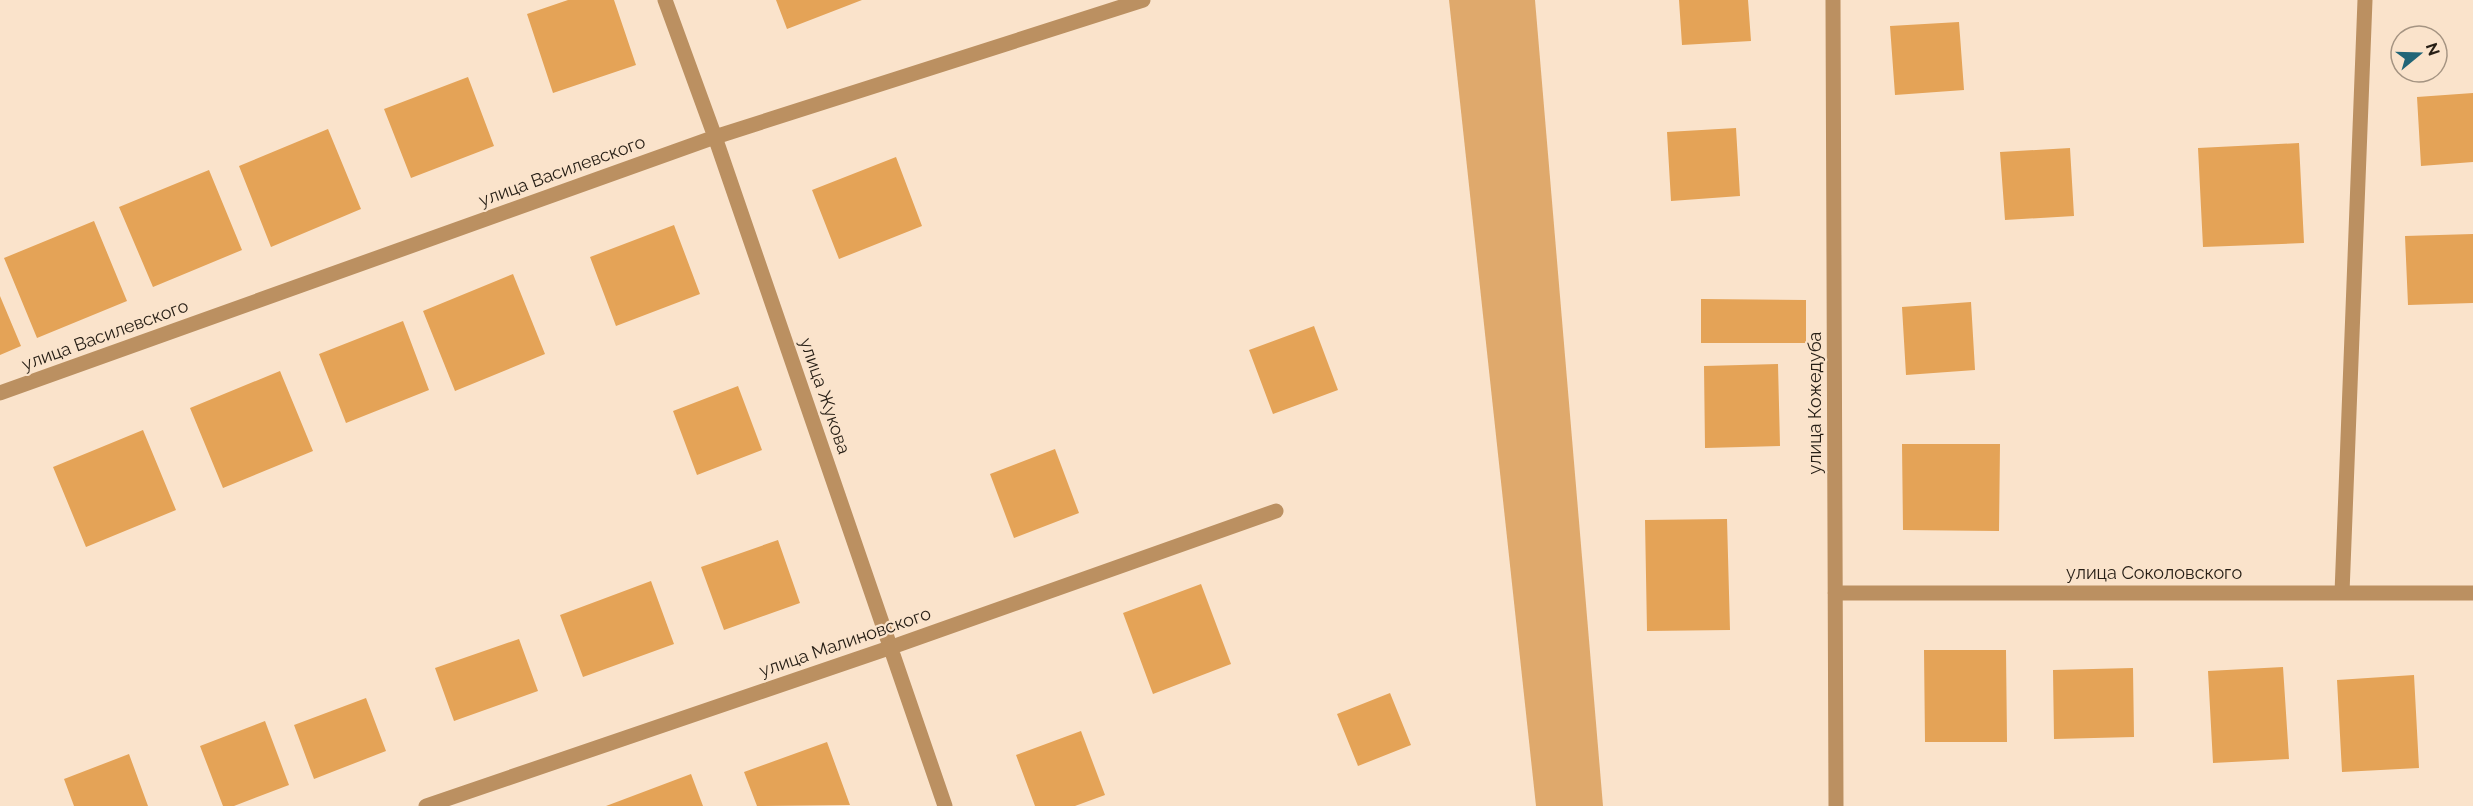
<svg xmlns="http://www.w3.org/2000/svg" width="2473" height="806" font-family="Raleway,sans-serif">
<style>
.green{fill:#dfa96c}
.building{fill:#e4a357}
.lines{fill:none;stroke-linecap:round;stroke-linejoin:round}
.street{stroke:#bb9061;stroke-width:15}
.labels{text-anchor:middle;stroke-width:4.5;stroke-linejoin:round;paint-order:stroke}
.street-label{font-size:18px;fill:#261e15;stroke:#fae3cb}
</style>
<rect width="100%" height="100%" fill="#fae3cb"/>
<path class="green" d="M1449 0H1535L1603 806H1536Z"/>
<path class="building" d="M568 0H614L636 65 553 93 527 14Z
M776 0H862L787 29Z
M1679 0H1748L1751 41 1682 45Z
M1959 22 1964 90 1895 95 1890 26Z
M468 77 494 146 411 178 384 109Z
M2473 93V162L2421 166 2417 97Z
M1736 128 1740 196 1671 201 1667 132Z
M328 129 361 209 271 247 239 166Z
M2299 143 2304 243 2203 247 2198 148Z
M2070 148 2074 216 2005 220 2000 152Z
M896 157 922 226 839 259 812 190Z
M209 170 242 250 153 287 119 207Z
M94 221 127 301 37 338 4 258Z
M674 225 700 294 616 326 590 257Z
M2473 234V303L2408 305 2405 236Z
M513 274 545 354 455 391 423 311Z
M0 296 21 346 0 355Z
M1701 299 1806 300V343H1701Z
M1971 302 1975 370 1906 375 1902 307Z
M403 321 429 390 346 423 319 354Z
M1314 326 1338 390 1273 414 1249 350Z
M1778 364 1780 446 1705 448 1704 366Z
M280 371 313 451 223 488 190 408Z
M738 386 762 450 697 475 673 411Z
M143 430 176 510 86 547 53 467Z
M1902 444H2000L1999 531 1903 530Z
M1055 449 1079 513 1014 538 990 474Z
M1727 519 1730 630 1647 631 1645 520Z
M778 540 800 603 724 630 701 567Z
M651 581 674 644 583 677 560 615Z
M1201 584 1231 664 1153 694 1123 613Z
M519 639 538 691 454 721 435 668Z
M1924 650H2006L2007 742H1925Z
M2283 667 2289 759 2213 763 2208 671Z
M2133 668 2134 737 2054 739 2053 670Z
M2414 675 2419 768 2342 772 2337 680Z
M1390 693 1411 745 1358 766 1337 714Z
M366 698 386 751 314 779 294 725Z
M265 721 289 785 234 806H223L200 746Z
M1081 731 1105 795 1075 806H1035L1016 755Z
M827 742 850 805 757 806 744 772Z
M129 754 148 806H74L64 779Z
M691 774 703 806H606Z"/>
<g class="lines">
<path class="street" d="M665 0 715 137 945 806
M1833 0 1836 806
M0 393 715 137 1143 0
M1835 593H2473
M2342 593 2365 0
M426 806 892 647 1276 511"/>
</g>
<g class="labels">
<g class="street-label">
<text transform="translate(562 171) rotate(-20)" y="6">улица Василевского</text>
<text transform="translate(105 335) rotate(-20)" y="6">улица Василевского</text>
<text transform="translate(825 396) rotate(71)" y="6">улица Жукова</text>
<text transform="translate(1815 403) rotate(-90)" y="6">улица Кожедуба</text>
<text x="2154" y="579">улица Соколовского</text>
<text transform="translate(845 642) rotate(-19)" y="6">улица Малиновского</text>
</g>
</g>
<g transform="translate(2419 54) rotate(71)"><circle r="28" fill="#fae3cb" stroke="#a59482" stroke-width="1.5"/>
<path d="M0-4.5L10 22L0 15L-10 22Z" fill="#216577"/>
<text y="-9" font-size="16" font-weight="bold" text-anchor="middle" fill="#261e15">N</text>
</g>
</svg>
